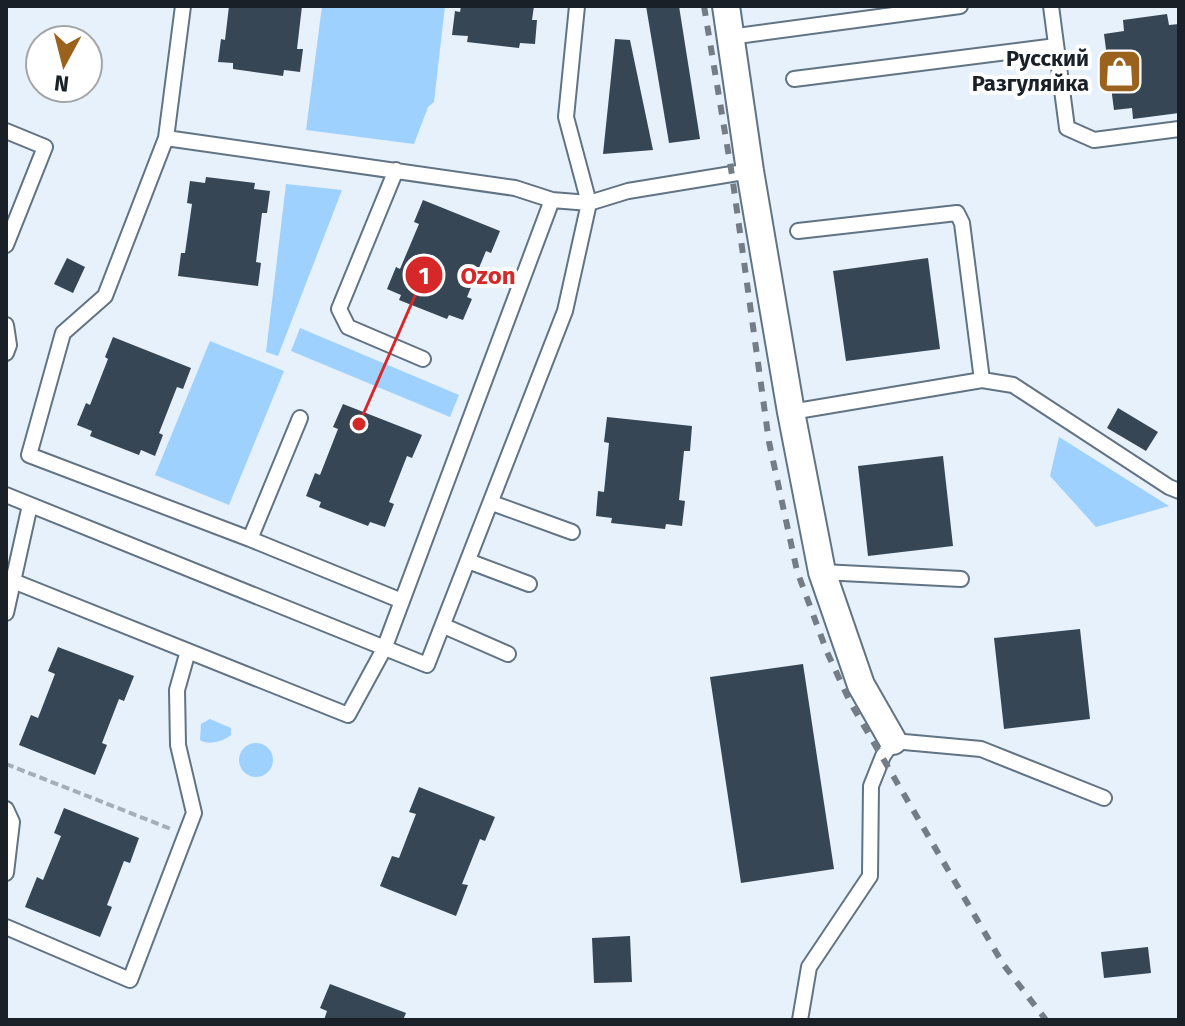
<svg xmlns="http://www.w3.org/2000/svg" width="1185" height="1026" font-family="'Fira Sans',sans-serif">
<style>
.green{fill:#9fd1ff}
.building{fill:#374655}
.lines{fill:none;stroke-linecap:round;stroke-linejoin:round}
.service-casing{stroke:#627383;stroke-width:18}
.minor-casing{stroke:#627383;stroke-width:30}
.path{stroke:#a4aeb8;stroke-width:4;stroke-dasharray:8 4;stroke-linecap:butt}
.service{stroke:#fff;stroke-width:14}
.minor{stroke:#fff;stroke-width:26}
.rail{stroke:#747d86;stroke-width:6;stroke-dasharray:10 10;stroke-linecap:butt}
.labels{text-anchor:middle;stroke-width:8;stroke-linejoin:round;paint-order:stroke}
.poi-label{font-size:22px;font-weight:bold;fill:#192027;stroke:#fff;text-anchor:end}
.leader{fill:none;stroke:#d62828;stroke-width:3}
.callout-dot{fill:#d62828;stroke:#fff;stroke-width:3}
.mark-label{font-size:24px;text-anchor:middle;font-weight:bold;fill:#fff}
.callout-label{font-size:24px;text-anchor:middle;font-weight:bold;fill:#d62828;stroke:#fff;stroke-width:8;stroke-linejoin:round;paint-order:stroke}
</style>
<rect width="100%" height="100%" fill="#e6f1fc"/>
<path class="green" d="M322 6H445L434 102 428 107 414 144 306 130Z
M286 184 342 190 278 356 266 352Z
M300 328 459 395 450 417 291 351Z
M210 341 284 371 229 505 155 475Z
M1059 437 1169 506 1096 527 1050 476Z
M210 719 231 728V735C224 741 208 746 200 740L201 724Z
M239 760a17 17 0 1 1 34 0a17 17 0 1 1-34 0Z"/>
<path class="building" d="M229 6H302L297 49H303L300 72 284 70 283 76 233 69V63L218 62 221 39 225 40Z
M461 6H534L532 20H537L535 44 520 43 519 48 467 42 468 36 452 35 455 11 460 12Z
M646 6H679L700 139 669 143Z
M1167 14 1169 25 1179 24V113L1133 119 1132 108 1114 110 1104 34 1124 31 1123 20Z
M615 39 630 40 653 150 603 154Z
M206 177 255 183 254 189 270 191 267 213H262L256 262 261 263 258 286 178 276 181 253H185L192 204 187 203 190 181 205 183Z
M423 200 500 231 491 253 486 251 467 297 472 299 463 320 449 315 447 319 399 300 401 295 387 289 396 267 400 269 419 224 414 222Z
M67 258 85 267 73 293 54 284Z
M928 258 940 349 846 361 833 271Z
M113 337 191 368 183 389 177 387 159 433 163 435 155 456 141 450 139 455 90 436 92 431 77 425 86 403 90 405 108 359 105 357Z
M343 404 422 435 412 458 407 456 389 502 394 504 385 527 370 522 368 526 319 507 321 502 306 496 315 473 320 475 338 429 333 427Z
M1118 408 1158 432 1146 451 1107 428Z
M607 417 692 426 690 451H684L679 500 685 501 682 526 666 524 665 529 611 523 612 518 596 516 598 491 604 492 609 443 604 442Z
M943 456 953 546 868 556 858 466Z
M1080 629 1090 719 1004 729 994 638Z
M58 647 134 676 124 701 119 699 102 743 107 745 95 775 19 745 31 715 38 718 55 674 48 671Z
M803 664 834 869 741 883 710 677Z
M419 787 495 817 485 841 480 839 462 884 468 885 456 916 380 886 392 856 399 858 416 814 409 812Z
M64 808 139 838 130 863 124 861 107 905 112 907 100 937 25 907 37 877 43 880 61 836 54 833Z
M630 936 632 982 594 983 592 938Z
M1148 947 1151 973 1104 978 1101 952Z
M330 984 406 1013 403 1020H324L327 1011 320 1008Z"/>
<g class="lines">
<defs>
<path id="service" d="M183 6 166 138 105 296 63 333 29 455 250 539 402 601 552 200 589 203 628 191 750 171
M1051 6 1067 128 1094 140 1179 129
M730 37 960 6
M794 79 1056 46
M6 131 45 147 6 245
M166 138 515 188 552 200
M396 170 339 309 348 327 423 359
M6 325 9 345 6 353
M982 380 1013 385 1169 487 1179 491
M791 412 982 380 962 223 957 213 798 231
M6 495 427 665 565 311 589 203 566 117 577 6
M492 503 572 532
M250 539 300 418
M468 561 529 584
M822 572 961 579
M13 581 348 715 384 649 402 601
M6 613 30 505
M444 626 508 654
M6 809 12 822 6 873
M6 927 130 980 194 813 178 745 177 690 188 651
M800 1020 809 967 870 876 871 786 883 756 893 741 981 749 1104 798"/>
<path id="minor" d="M726 6 750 171 791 412 822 572 861 685 893 741"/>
</defs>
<use href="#service" class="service-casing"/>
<use href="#minor" class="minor-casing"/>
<path class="path" d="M6 764 171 829"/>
<use href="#service" class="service"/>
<use href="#minor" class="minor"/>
<path class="rail" d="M704 6 732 175 769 442 797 571 827 652 850 702 1003 964 1046 1020"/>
</g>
<defs>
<symbol id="shop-square" viewBox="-11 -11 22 22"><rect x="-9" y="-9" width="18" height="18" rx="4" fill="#9a621d" stroke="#fff"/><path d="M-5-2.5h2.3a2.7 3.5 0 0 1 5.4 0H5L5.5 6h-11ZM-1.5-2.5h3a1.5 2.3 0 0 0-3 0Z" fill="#fff"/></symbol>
</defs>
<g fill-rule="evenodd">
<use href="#shop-square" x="1094" y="46" width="51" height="51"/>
</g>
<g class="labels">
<g class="poi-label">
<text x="1089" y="66">Русский<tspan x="1089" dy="25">Разгуляйка</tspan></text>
</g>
</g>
<path class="leader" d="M359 424L424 275"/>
<g class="callout-dot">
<circle cx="359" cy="424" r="8"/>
<circle cx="424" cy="275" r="20"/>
</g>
<g class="mark-label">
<text x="424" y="284">1</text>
</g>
<g class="callout-label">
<text x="488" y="284">Ozon</text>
</g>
<rect width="1185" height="1026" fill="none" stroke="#192027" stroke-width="16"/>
<g transform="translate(64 64) rotate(187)"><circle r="38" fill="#ffffff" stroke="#a3a6a9" stroke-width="2"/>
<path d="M0-6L14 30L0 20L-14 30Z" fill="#9a621d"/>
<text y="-12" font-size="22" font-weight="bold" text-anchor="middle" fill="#192027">N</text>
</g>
</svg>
